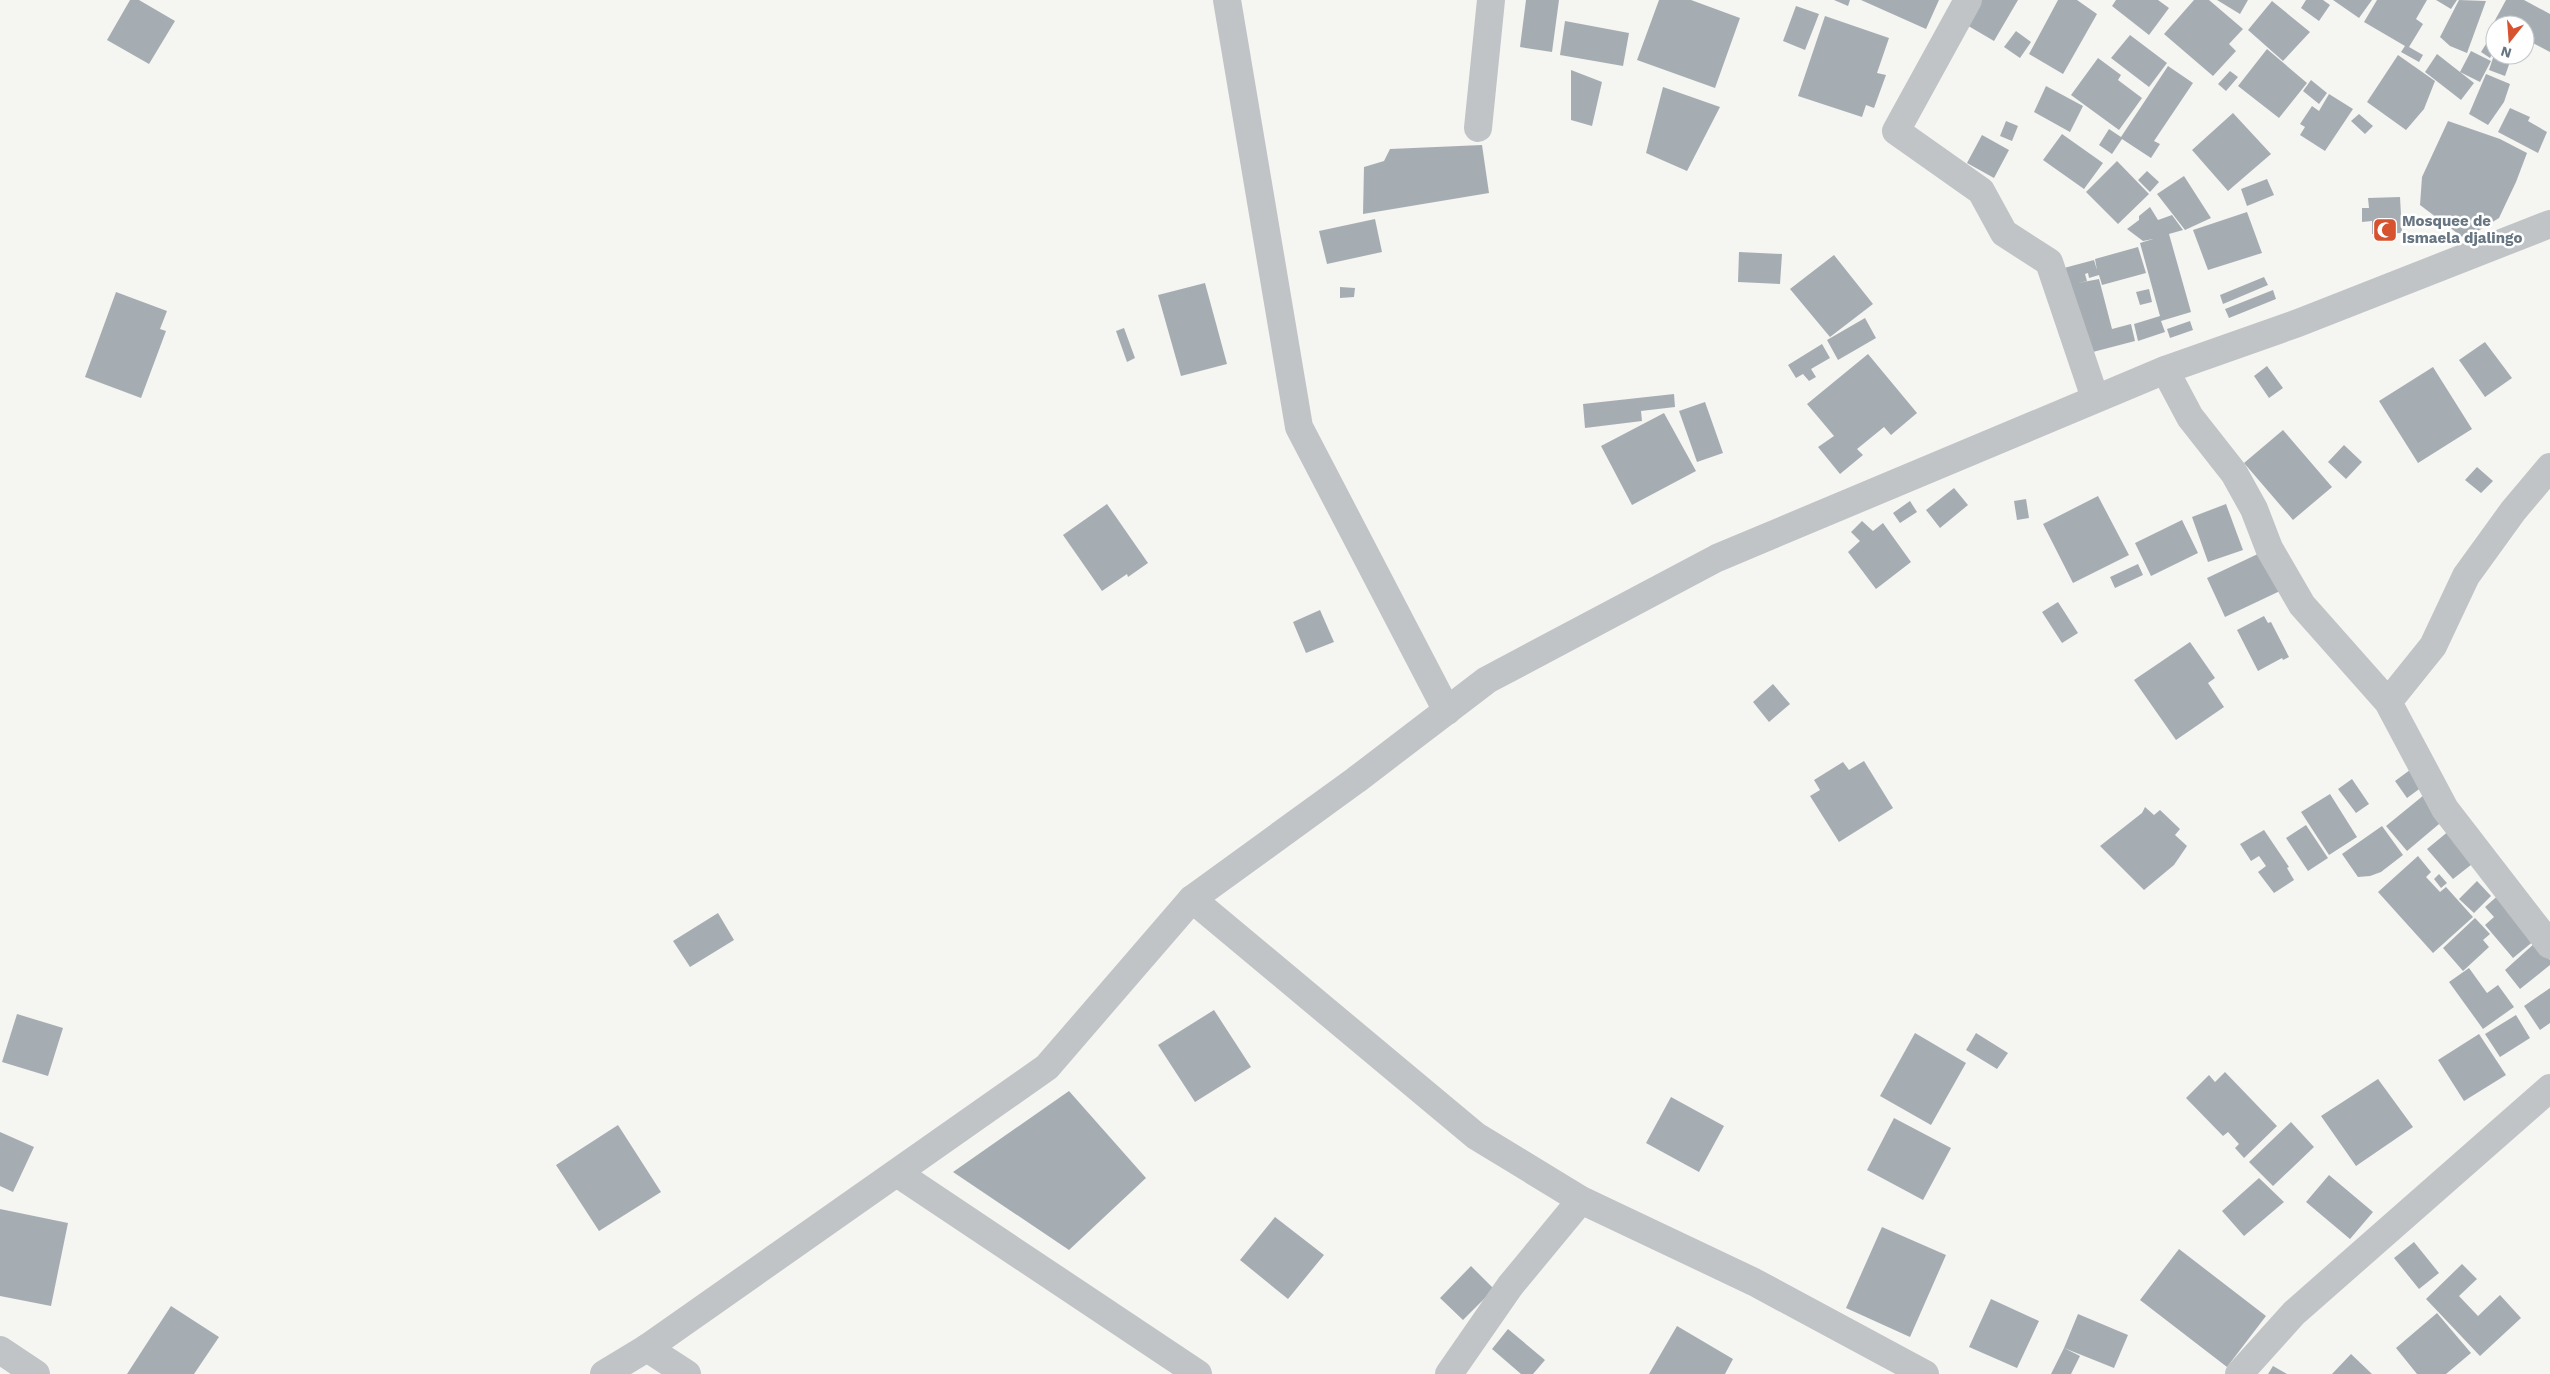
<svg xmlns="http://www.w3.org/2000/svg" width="2550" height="1374" font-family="'Work Sans',sans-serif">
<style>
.building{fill:#a6adb2}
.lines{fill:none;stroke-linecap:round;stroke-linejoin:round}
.minor{stroke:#c0c4c7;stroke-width:28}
.tertiary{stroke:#c0c4c7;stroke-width:28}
.labels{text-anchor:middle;stroke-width:5;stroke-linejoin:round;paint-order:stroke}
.poi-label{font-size:15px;font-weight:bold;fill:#667581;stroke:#fff;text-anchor:start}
</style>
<rect width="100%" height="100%" fill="#f5f5f2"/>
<path class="building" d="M130 0H139L175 21 149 64 107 40Z
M1526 0H1559L1552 52 1520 47Z
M1659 0H1691L1740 18 1715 88 1637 60Z
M1834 0H1850L1848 6Z
M1861 0H1939L1926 29Z
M1979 0H2018L1994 41 1965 24Z
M2058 0H2077L2097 14 2063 74 2029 54Z
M2116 0H2158L2169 8 2149 35 2112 6Z
M2194 0H2209L2243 29 2229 44 2236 51 2213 76 2164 34Z
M2217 0H2248L2240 14Z
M2306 0H2323L2330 5 2319 21 2301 8Z
M2333 0H2372L2359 18Z
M2377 0H2427L2416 19 2423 24 2409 47 2423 55 2419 62 2401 52 2405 46 2364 22Z
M2436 0H2457L2451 9Z
M2459 0 2486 1 2467 53 2450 46 2440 37Z
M2506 0H2524L2550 14V52L2525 39V25H2499L2494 22Z
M2272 1 2310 32 2283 61 2248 30Z
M1796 6 1819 14 1805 50 1783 41Z
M1825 16 1889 38 1877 73 1886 75 1874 108 1866 105 1862 117 1798 96Z
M1565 21 1629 33 1623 66 1560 55Z
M2016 31 2031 42 2020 58 2004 47Z
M2130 35 2167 63 2149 87 2111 58Z
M2486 44 2495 49 2490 58 2481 52Z
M2267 49 2307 83 2279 118 2238 86Z
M2471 51 2491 61 2480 82 2460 72Z
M2437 54 2474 83 2461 100 2425 72Z
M2398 55 2435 81 2424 109 2406 130 2367 102Z
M2494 55 2512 56 2505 76 2489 70Z
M2098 58 2121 75 2118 80 2142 98 2119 130 2071 95Z
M2168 66 2193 83 2154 141 2160 144 2151 158 2122 139 2112 154 2099 145 2109 129 2121 137Z
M1571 70 1602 82 1592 126 1571 120Z
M2230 71 2238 77 2226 91 2218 84Z
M2486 74 2510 84 2504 102 2488 125 2469 114Z
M2311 80 2327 93 2319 104 2303 91Z
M2046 86 2083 106 2070 132 2034 112Z
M1663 87 1720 107 1687 171 1646 153Z
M2329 94 2353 109 2325 151 2300 135 2305 127 2300 124 2312 106 2319 111Z
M2510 108 2530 117 2528 121 2547 132 2538 153 2498 132Z
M2233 113 2271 154 2228 191 2192 150Z
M2359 114 2373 126 2365 134 2351 121Z
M2006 121 2018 126 2012 141 2000 136Z
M2448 121 2500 139 2527 153 2516 182 2499 218 2465 239 2420 205 2422 177Z
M2062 134 2103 163 2084 189 2043 160Z
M1982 135 2009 150 1994 178 1967 163Z
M1482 145 1489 193 1363 214 1364 167 1384 161 1390 149Z
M2117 161 2149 194 2118 224 2086 192Z
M2147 171 2159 182 2150 192 2138 180Z
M2184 176 2211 218 2185 230 2157 194Z
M2267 179 2274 195 2247 206 2241 189Z
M2400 197 2402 233 2372 234V221L2362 222V208H2369L2368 198Z
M2150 207 2158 220 2172 215 2183 230 2169 234 2191 312 2161 321 2165 332 2138 341 2134 324 2160 316 2140 243 2153 239 2143 241 2127 229 2139 220V216Z
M2247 212 2262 253 2208 270 2193 230Z
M1375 219 1382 252 1327 264 1319 231Z
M2138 247 2146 273 2102 285 2099 275 2089 278 2088 273 2085 274 2087 281 2078 283 2099 279 2112 329 2131 324 2135 341 2089 353 2064 268 2094 260 2097 270 2095 259Z
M1739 252 1782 254 1780 284 1738 282Z
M1834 255 1873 304 1830 337 1790 289Z
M2264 277 2268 285 2223 304 2220 295Z
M1205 283 1227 364 1181 376 1158 295Z
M1340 287 1355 288 1354 297 1340 298Z
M2149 289 2152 302 2140 305 2136 292Z
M2273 290 2276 299 2229 318 2225 309Z
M116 292 167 311 160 329 166 331 141 398 85 377Z
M1865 318 1876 338 1838 360 1827 340Z
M2190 321 2193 330 2170 338 2167 329Z
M1124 328 1135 358 1127 362 1116 331Z
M2485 342 2512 378 2485 397 2459 360Z
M1822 344 1830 358 1811 369 1816 377 1809 381 1803 374 1796 378 1788 365Z
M1868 354 1917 413 1891 435 1884 427 1857 449 1863 455 1840 474 1818 447 1834 436 1807 404Z
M2267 366 2283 388 2269 398 2254 376Z
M2433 367 2472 429 2418 463 2379 401Z
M1674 394 1675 407 1641 411 1642 421 1585 428 1583 404Z
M1705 402 1723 453 1697 462 1679 411Z
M1664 413 1696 471 1632 505 1601 446Z
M2283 430 2332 487 2293 520 2244 463Z
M2344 445 2362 462 2346 479 2328 462Z
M2477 467 2493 481 2481 493 2465 480Z
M1954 488 1968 505 1940 528 1926 510Z
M2098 496 2129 555 2073 583 2043 524Z
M2026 499 2029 518 2017 520 2014 501Z
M1910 501 1917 512 1900 523 1893 513Z
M1107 504 1148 563 1128 577 1127 574 1102 591 1063 535Z
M2226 504 2243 550 2208 562 2192 517Z
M2182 520 2198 553 2151 576 2135 543Z
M1862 521 1873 531 1883 523 1911 562 1876 589 1848 552 1860 541 1851 532Z
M2262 552 2280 591 2225 617 2207 578Z
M2138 564 2143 575 2115 588 2110 577Z
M2058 602 2078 633 2062 643 2042 612Z
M1320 610 1334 642 1306 653 1293 622Z
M2264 616 2268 623 2271 622 2289 657 2283 660 2282 658 2258 671 2237 630Z
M2190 642 2215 678 2208 683 2224 707 2176 740 2134 680Z
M1773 684 1790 704 1769 722 1753 702Z
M1864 761 1893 808 1839 842 1810 796 1820 790 1814 780 1843 762 1849 770Z
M2414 767 2426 784 2407 798 2395 781Z
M2352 779 2369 804 2356 813 2338 789Z
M2330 794 2357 837 2329 855 2301 812Z
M2424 795 2445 819 2407 851 2386 826Z
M2145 807 2154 815 2160 810 2180 829 2175 835 2187 846 2174 865 2144 890 2100 846 2142 813Z
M2306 825 2328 858 2308 871 2286 838Z
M2382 826 2403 855 2381 872 2370 876 2358 877 2342 854Z
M2264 830 2289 867 2287 868 2294 880 2274 893 2258 872 2266 866 2259 856 2251 861 2240 844Z
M2450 830 2476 861 2453 879 2427 849Z
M2418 856 2431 872 2426 877 2440 892 2446 887 2473 917 2433 953 2378 892Z
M2439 874 2447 883 2441 888 2434 879Z
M2477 881 2491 896 2474 913 2459 899Z
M2502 892 2535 940 2513 958 2485 925 2494 917 2485 907Z
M718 913 734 940 690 967 673 941Z
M2475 918 2490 934 2483 940 2489 947 2463 971 2443 948Z
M2536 942 2550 960V965L2520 989 2505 970Z
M2469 968 2487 993 2498 985 2514 1007 2483 1029 2449 982Z
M2550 988V1023L2540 1030 2524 1006Z
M1214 1010 1251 1067 1195 1102 1158 1045Z
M17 1014 63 1028 48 1076 2 1062Z
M2516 1015 2530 1038 2500 1057 2485 1034Z
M1915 1033 1966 1063 1931 1125 1880 1096Z
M1976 1033 2008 1053 1997 1069 1966 1050Z
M2479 1034 2506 1075 2464 1101 2438 1060Z
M2225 1072 2277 1126 2244 1158 2235 1148 2239 1144 2228 1132 2223 1136 2186 1098 2209 1075 2215 1082Z
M2378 1079 2413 1127 2356 1166 2321 1116Z
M1069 1091 1146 1178 1069 1250 953 1172Z
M1671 1097 1724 1126 1699 1172 1646 1143Z
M1894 1118 1951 1148 1923 1200 1867 1170Z
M2291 1122 2314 1147 2273 1186 2249 1162Z
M618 1125 661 1192 599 1231 556 1165Z
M0 1132 34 1147 13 1192 0 1186Z
M2329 1175 2373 1212 2350 1239 2306 1202Z
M2259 1178 2284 1202 2244 1236 2222 1211Z
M0 1209 68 1223 51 1306 0 1296Z
M1275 1217 1324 1255 1288 1299 1240 1260Z
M1882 1227 1946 1255 1910 1337 1846 1308Z
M2414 1242 2439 1273 2419 1289 2394 1258Z
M2179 1249 2266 1316 2227 1367 2140 1300Z
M2462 1264 2477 1279 2459 1296 2478 1316 2500 1295 2521 1318 2480 1356 2426 1299Z
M1471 1266 1494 1289 1463 1320 1440 1298Z
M1991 1299 2039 1321 2017 1368 1969 1347Z
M171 1306 219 1337 194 1374H127Z
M2437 1313 2471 1353 2446 1374H2417L2396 1348Z
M2078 1314 2128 1335 2114 1368 2064 1348Z
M1677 1326 1733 1359 1725 1374H1649Z
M1508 1329 1545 1360 1533 1374H1521L1492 1349Z
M2064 1348 2080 1356 2071 1374H2051Z
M2351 1354 2372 1374H2332Z
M2273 1366 2287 1374H2268Z"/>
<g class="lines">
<path class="minor" d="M1227 0 1299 427 1447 711
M1968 0 1896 131 1981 191 2004 233 2049 262 2095 398
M1478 128 1491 0
M2165 370 2190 417 2234 473 2254 509 2269 548 2302 605 2388 702 2445 809 2550 945
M2388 702 2433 646 2466 576 2513 511 2550 467
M1192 899 1476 1136 1581 1200 1754 1282 1925 1374
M897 1173 1198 1374
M647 1348 687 1374
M0 1350 36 1374
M1449 1374 1510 1286 1581 1200
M2239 1374 2294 1313 2550 1088"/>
<path class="tertiary" d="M604 1374 647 1348 1047 1067 1192 899 1356 780 1487 680 1717 558 2165 370 2298 323 2550 224"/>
</g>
<defs>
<symbol id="mosque-square" viewBox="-11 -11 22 22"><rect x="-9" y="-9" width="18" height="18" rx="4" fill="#d7522f" stroke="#fff"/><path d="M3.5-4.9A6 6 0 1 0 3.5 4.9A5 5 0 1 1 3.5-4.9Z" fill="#fff"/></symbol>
</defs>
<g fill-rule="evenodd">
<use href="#mosque-square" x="2371" y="216" width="28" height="28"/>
</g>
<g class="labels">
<g class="poi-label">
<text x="2402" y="226">Mosquee de<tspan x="2402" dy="17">Ismaela djalingo</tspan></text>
</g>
</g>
<g transform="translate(2510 40) rotate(197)"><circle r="24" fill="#ffffff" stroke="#c2c8cd"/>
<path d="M0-4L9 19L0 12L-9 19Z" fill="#d7522f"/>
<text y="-8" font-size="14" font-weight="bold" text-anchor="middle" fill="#667581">N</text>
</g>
</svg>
